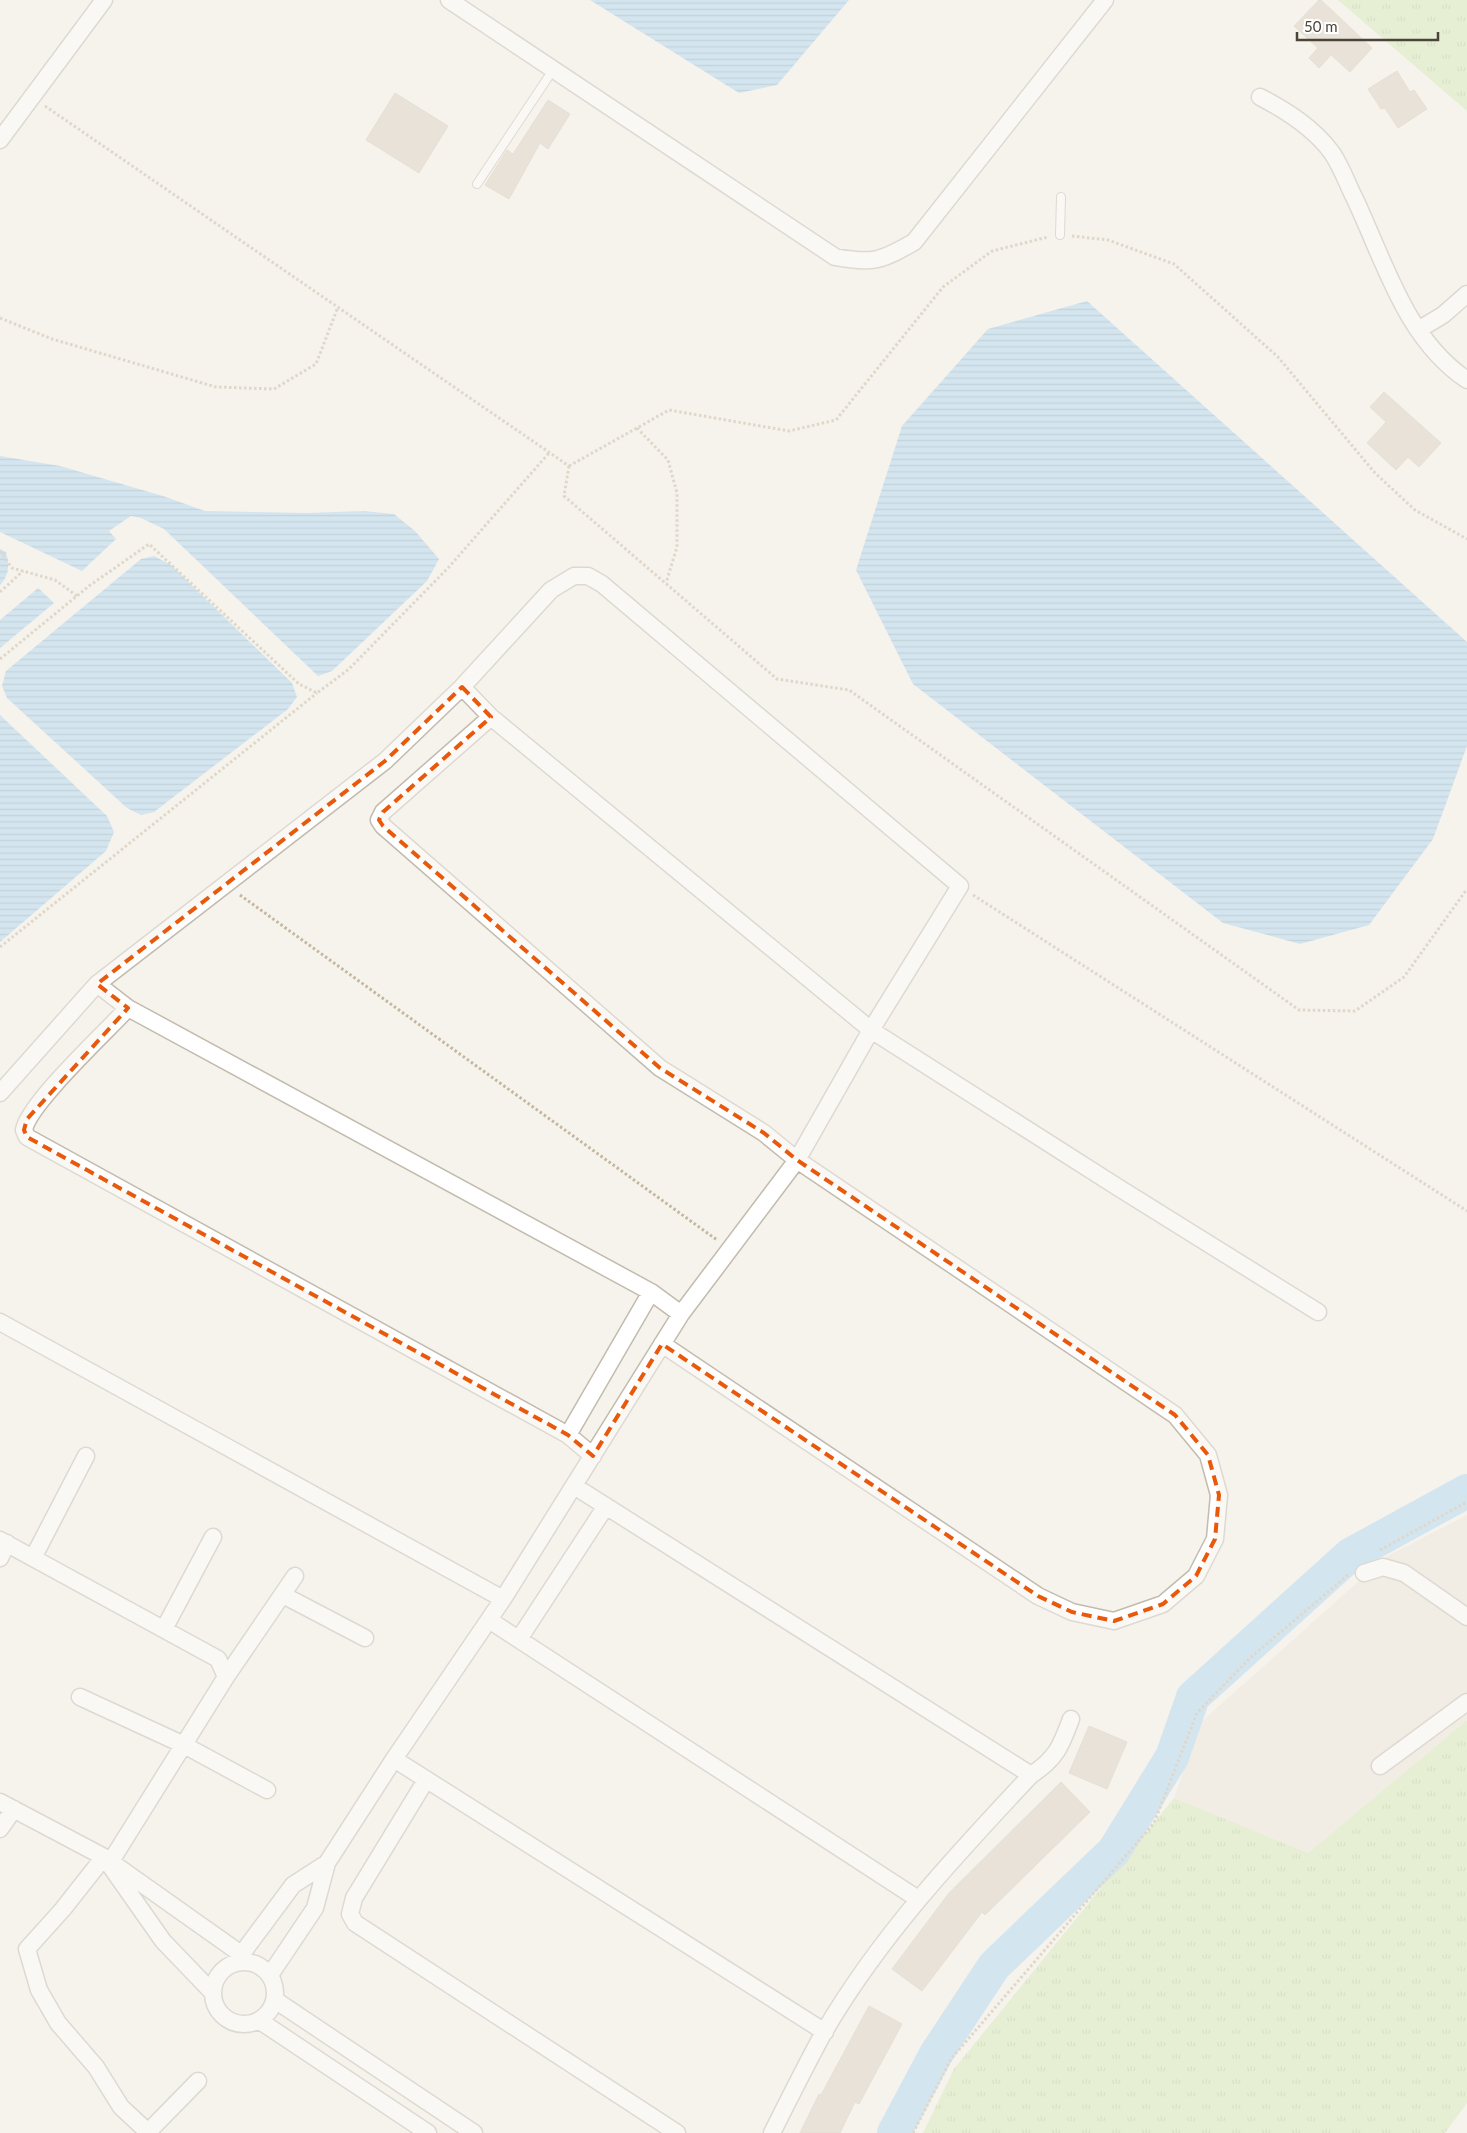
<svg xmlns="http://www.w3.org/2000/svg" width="1467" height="2133" font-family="Lato,sans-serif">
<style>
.residential{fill:#eae5da}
.grass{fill:url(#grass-tufts)}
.water{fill:url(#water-rules)}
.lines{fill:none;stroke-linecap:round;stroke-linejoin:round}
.river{stroke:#a9d4f2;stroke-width:34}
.building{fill:#d8cfc1;stroke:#d3c7b4}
.service-casing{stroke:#c2bbae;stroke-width:10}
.minor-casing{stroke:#c2bbae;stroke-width:19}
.path{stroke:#c4b79f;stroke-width:3;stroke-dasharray:2.5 2.5;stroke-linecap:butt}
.service{stroke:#fff;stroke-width:8}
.minor{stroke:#fff;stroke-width:16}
.marked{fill:none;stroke:#e8590c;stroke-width:4;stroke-dasharray:10 6;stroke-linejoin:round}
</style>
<defs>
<pattern id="grass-tufts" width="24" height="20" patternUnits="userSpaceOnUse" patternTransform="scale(1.25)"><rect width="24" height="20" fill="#d2eab5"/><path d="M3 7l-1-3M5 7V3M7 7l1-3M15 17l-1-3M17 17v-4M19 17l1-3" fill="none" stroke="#b6ca9c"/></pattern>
<pattern id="water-rules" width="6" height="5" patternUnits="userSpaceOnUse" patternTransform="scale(1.25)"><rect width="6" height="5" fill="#a9d4f2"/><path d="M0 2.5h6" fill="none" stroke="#8caec5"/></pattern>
</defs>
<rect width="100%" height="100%" fill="#f6f3ec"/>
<path class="residential" d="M1467 1515V1720L1308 1853 1174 1798 1201 1722 1386 1557Z"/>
<path class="grass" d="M1338 0H1467V111Z
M1467 1720V2103L1445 2133H923L954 2069 1174 1798 1308 1853Z"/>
<path class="water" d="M590 0H849L777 85 739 93Z
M1087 301 1467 642V746L1433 839 1369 925 1300 944 1223 923 913 684 856 570 902 426 988 329Z
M0 456 60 466 163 496 205 511 306 513 364 511 394 514 415 531 439 559 427 581 332 671 318 676 164 529 141 518 131 516 109 531 116 539 82 571 0 532Z
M0 549 6 552C9 564 10 575 0 585Z
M154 556 171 565 292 683 297 697 288 709 154 812 141 815 127 808 7 698 2 686 6 671 141 559Z
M38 588 54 603 0 648V620Z
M0 715 107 816 114 832 106 851 0 942Z"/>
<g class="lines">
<path class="river" d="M894 2133 936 2054 994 1966 1114 1851 1172 1757 1193 1697 1350 1555 1467 1491"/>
</g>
<path class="building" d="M1319 0H1321L1372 48 1350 72 1331 55 1319 68 1309 58 1318 48 1294 26Z
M1397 71 1410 92 1414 90 1427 109 1398 128 1385 108 1381 109 1368 89Z
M395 93 448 126 419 173 366 140Z
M548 100 570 114 548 149 540 143 509 199 485 185 507 150 513 154Z
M1384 392 1441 443 1419 467 1408 457 1396 470 1367 443 1386 422 1370 407Z
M1089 1726 1127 1742 1107 1789 1069 1773Z
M1061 1782 1090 1812 985 1915 982 1912 922 1991 892 1969 949 1893Z
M869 2006 902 2024 859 2104 855 2102 840 2133H800L819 2094 821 2095Z"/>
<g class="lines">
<defs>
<path id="service" d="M477 184 553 70
M1060 235 1061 197"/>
<path id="minor" d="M449 0 835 257C873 264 881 261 914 242L1105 0
M1260 97C1287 111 1314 128 1332 153 1341 166 1347 183 1354 197 1385 262 1405 338 1467 380
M0 140 104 0
M1418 330 1443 315 1467 294
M462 687 491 717 871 1030 1119 1188 1318 1312
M491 717 383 812 379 820 383 826 660 1068 764 1133 797 1160 1175 1415 1208 1455 1219 1495 1215 1539 1196 1576 1163 1604 1114 1621 1072 1612 1038 1596 662 1344
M97 984 128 1008 651 1292 681 1314
M128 1008C107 1031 28 1104 24 1130L27 1137 568 1435 593 1456
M0 1093 97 984 385 761 462 687 551 590 574 576H588L602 584 960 886 871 1030 797 1160 681 1314 503 1599 394 1759 327 1863 315 1908 270 1975
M0 1322 503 1599
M568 1435 651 1292
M574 1486 1031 1775
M0 1540 218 1659 226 1677 111 1861
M0 1558 7 1543
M33 1558 86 1456
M1364 1573 1383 1567 1404 1573 1467 1617
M283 1595 365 1638
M489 1620 918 1899
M164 1629 213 1537
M519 1639 606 1506
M226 1677 295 1576
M80 1697 184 1745 267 1790
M394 1759 825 2032
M1380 1766 1467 1702
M426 1780 354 1898 350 1914 355 1923 677 2133
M0 1802 104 1857 241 1954
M0 1829 14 1809
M213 1993a31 31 0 1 1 62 0a31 31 0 1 1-62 0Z
M235 1963 293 1885 327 1863
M275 2000 474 2133
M260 2021 428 2133
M148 2132 198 2081
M149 2133 121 2107 96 2067 58 2023 39 1990 27 1949 63 1909 104 1857 163 1941 213 1993
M772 2133C789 2099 806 2065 824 2032 880 1936 956 1855 1031 1775 1056 1759 1061 1746 1071 1719"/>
</defs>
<use href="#service" class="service-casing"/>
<use href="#minor" class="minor-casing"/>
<path class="path" d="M45 106 569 466
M1072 236 1108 240 1174 264 1278 357 1375 473 1415 510 1467 539
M0 318 52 339 216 387 274 389 316 364 338 307
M637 428 668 460 677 493V547L666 583
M569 466 564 496 777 679 849 690 1299 1010 1355 1011 1404 977 1467 889
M569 466 669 410 789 431 836 420 943 287 992 251 1048 237
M0 551 12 568 55 580 77 596
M0 592 23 571
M0 659 89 586 149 544 299 684 317 693 349 669 448 568 549 453
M240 895 717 1240
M973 895 1467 1211
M0 947 317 693
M1380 1550 1467 1502
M913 2133 951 2059 1154 1823 1197 1713 1250 1658 1348 1575"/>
<use href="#service" class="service"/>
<use href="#minor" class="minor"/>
</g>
<path d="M0 0H1467V2133H0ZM462 687 491 717 383 812 379 820 383 826 660 1068 764 1133 797 1160 1175 1415 1208 1455 1219 1495 1215 1539 1196 1576 1163 1604 1114 1621 1072 1612 1038 1596 662 1344 593 1456 568 1435 27 1137 24 1130 27 1119 128 1008 97 984 385 761Z" fill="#f6f3ec" fill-opacity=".55" fill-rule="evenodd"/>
<path class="marked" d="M462 687 491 717 383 812 379 820 383 826 660 1068 764 1133 797 1160 1175 1415 1208 1455 1219 1495 1215 1539 1196 1576 1163 1604 1114 1621 1072 1612 1038 1596 662 1344 593 1456 568 1435 27 1137 24 1130 27 1119 128 1008 97 984 385 761Z"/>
<path d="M1297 32v8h141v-8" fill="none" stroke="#4b4439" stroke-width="2.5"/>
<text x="1304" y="32" font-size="15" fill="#4b4439" stroke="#ffffff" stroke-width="4" paint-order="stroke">50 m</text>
</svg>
